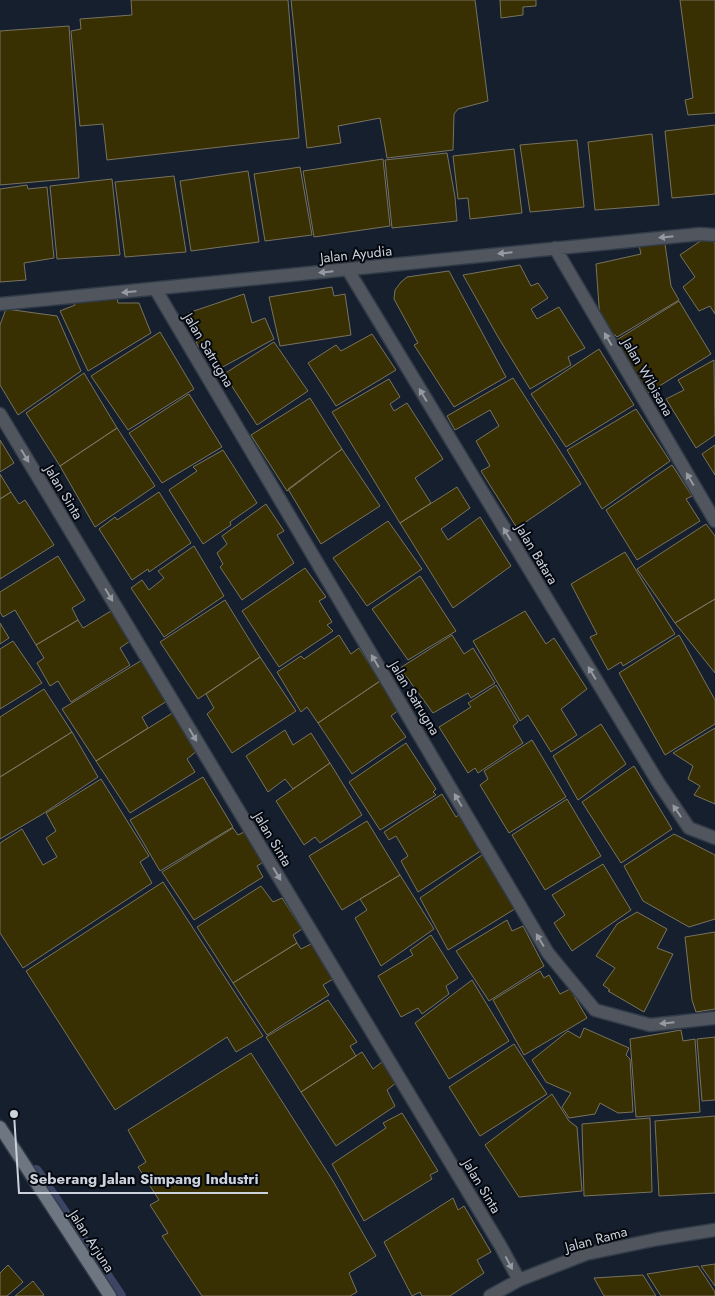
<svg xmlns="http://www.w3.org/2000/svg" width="715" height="1296" font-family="Jost,sans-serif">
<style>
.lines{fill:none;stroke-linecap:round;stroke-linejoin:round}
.stream{stroke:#3d4564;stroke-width:12}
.building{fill:#382f02;stroke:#78735f}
.minor-casing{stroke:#323c49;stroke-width:15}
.secondary-casing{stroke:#323c49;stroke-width:15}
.minor{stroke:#51565e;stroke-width:12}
.secondary{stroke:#6e7682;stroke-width:12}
.oneway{fill:#959aa3}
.labels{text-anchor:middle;stroke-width:4;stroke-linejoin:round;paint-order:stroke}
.street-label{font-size:14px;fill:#ccd2dc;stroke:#05090f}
.leader{fill:none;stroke:#ccd2dc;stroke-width:2}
.callout-dot{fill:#ccd2dc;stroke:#05090f;stroke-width:2}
.callout-label{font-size:15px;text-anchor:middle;font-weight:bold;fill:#ccd2dc;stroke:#05090f;stroke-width:4;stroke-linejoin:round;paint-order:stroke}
</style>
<rect width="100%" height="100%" fill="#151f2d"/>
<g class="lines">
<path class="stream" d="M36 1171 120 1296"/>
</g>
<path class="building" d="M131 0H288L299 138 107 160 103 124 80 126 71 31 81 29 80 19 132 15Z
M291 0H475L488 101 458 109 454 114 453 150 387 158 380 118 338 126 341 143 307 148Z
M500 0H536V6L523 7V15L501 18Z
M680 0H715V113L688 115 685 100 693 98Z
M69 26 79 178 0 185V31Z
M715 125V194L672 198 665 131Z
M652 134 659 205 595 210 588 142Z
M577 140 584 207 530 212 520 145Z
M514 149 522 213 470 219 468 198 458 199 453 156Z
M447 153 455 197 457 221 392 228 385 160Z
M383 159 390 226 314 237 303 171Z
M300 167 312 235 265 241 254 174Z
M248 171 259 242 191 251 180 181Z
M174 176 186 252 125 257 115 182Z
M112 179 120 255 57 259 50 186Z
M27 185 28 189 47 187 54 258 24 263 26 280 0 282V189Z
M709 235 715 244V314L710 306 699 311 683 287 695 277 680 255Z
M665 244 671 286 679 300 617 337 600 320 596 264 641 254 639 245Z
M520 265 531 286 538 283 548 298 531 309 537 319 559 307 585 348 568 357 571 365 530 389 498 337 463 275Z
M449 271 506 377 454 407 414 345 418 343 394 299 395 290 401 282 407 277Z
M332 287 334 296 345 294 351 335 280 346 269 297Z
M244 294 252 323 265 318 274 339 219 369 206 344 198 347 188 313Z
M117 298 118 303H139L151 333 88 371 60 311 75 305 74 302Z
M679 301 711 354 648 393 615 341Z
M6 309 57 316 81 371 18 415 0 385V325Z
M160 332 194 389 128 430 91 376Z
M372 334 396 370 336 406 308 363 336 345 341 351Z
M274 342 308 391 257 425 224 374Z
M599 349 634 405 566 447 531 394Z
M714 360 715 435 696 448 666 399 684 390 678 380Z
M84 373 117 428 60 466 26 413Z
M513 378 581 484 517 528 481 471 490 466 476 441 499 426 490 410 455 430 447 416Z
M389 379 400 397 390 404 394 411 407 403 443 459 415 478 431 503 400 523 332 412Z
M189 394 222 447 162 483 129 433Z
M310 398 342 449 287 491 251 435Z
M636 409 670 461 602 509 567 450Z
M117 428 155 486 95 527 60 466Z
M0 440 14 463 0 472Z
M715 445V475L702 454Z
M342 449 380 506 321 544 288 489Z
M223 450 257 503 230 522 231 525 203 544 169 490 197 471 193 467Z
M672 465 692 496 686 499 700 521 637 560 606 510Z
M0 474 11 492 0 499Z
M457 487 470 508 441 529 448 540 480 517 511 566 453 608 400 523Z
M11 492 19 504 25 500 54 545 0 579V499Z
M159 492 191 543 149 572 148 569 132 580 99 529 115 517 117 520Z
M266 504 284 531 277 535 294 563 242 600 220 567 223 564 217 553 227 544 222 536Z
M388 521 422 569 367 606 333 558Z
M706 524 715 536V599L675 623 637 569Z
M194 546 224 596 164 637 131 588 142 580 149 590 164 578 158 571Z
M625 552 675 634 623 666 621 662 608 670 590 637 597 634 571 584Z
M58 556 85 600 72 608 78 620 36 645 15 610 3 617 0 612V592Z
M305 568 326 597 319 601 332 622 327 625 333 631 279 667 242 611Z
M420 576 456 631 408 660 372 609Z
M715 599V673L675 623Z
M225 600 260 657 198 699 160 642Z
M111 611 130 641 120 648 130 665 71 702 58 681 50 686 37 663 44 658 36 645 78 620 83 628Z
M525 611 546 644 554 638 587 689 561 709 577 735 551 752 528 715 520 721 473 641Z
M0 623 9 638 0 644Z
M339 635 351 654 359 648 380 681 318 723 307 707 301 712 277 672 301 656 304 659Z
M452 635 464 654 473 648 495 683 471 698 468 693 433 713 400 668Z
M679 635 715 700V724L665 755 619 673Z
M13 641 42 683 0 709V649Z
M260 657 296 711 232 753 207 714 214 708 206 694Z
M142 660 167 701 142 717 148 728 96 761 62 709Z
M380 681 399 710 391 716 406 737 352 774 318 723Z
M496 685 518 722 513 726 523 743 478 773 475 768 468 773 439 727 471 707 468 703Z
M44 689 72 732 0 777V717Z
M174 712 198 750 187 759 195 772 130 813 96 761Z
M601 724 626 764 578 800 553 756Z
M715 728V804L694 795 700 786 688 779 693 766 673 753Z
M285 730 293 745 311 733 330 763 293 789 285 779 268 792 246 756Z
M72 732 98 777 41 815 0 839V777Z
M532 740 566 797 509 833 480 785 488 779 484 771Z
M406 743 436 789 433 792 436 795 380 830 349 782Z
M330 763 362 815 320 843 315 837 304 845 276 801Z
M634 766 672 829 621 863 582 802Z
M203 777 233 827 160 871 130 820Z
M101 779 149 856 140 862 152 883 23 968 0 933V843L22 829 43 865 57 857 46 838 56 831 46 813Z
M442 794 456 817 462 812 485 848 418 892 401 861 408 856 396 836 389 840 384 832Z
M567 799 601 856 545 890 512 835Z
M367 821 400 875 342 910 309 856Z
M233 828 238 835 248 830 267 860 257 866 263 877 194 920 162 872Z
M674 834 715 855V919L689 927 643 901 624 866Z
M485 853 518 907 448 950 420 898Z
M603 864 631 910 572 951 554 923 565 915 552 895Z
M400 875 434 929 381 966 355 918 367 910 360 899Z
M163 882 263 1036 236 1052 227 1037 115 1110 26 971Z
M261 886 273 902 282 898 302 929 293 935 297 943 233 983 197 927Z
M637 912 667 929 657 948 673 954 644 1012 608 991 610 990 603 985 615 968 596 956 617 924Z
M507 920 512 931 523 926 544 966 489 1001 456 951Z
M715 932V1009L696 1012 692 1000 685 937Z
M431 935 458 978 446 986 449 994 422 1014 418 1008 401 1017 378 976 413 955 410 950Z
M297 943 301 949 311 944 333 979 323 985 329 995 267 1035 233 983Z
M540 971 544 978 549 975 560 994 570 989 587 1018 524 1055 493 1000Z
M472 980 509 1041 449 1079 415 1023Z
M328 1000 357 1042 350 1046 356 1056 301 1092 266 1037Z
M584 1028 629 1048 626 1055 630 1059 633 1112 618 1113 600 1103 595 1114 569 1118 562 1107 571 1093 546 1082 532 1060 568 1031 580 1038Z
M681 1030 683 1041 695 1039 700 1112 636 1117 630 1039Z
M715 1037V1100L702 1101 697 1039Z
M514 1044 547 1094 480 1136 449 1087Z
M362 1052 373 1069 382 1062 396 1083 387 1090 395 1106 336 1146 301 1092Z
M251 1053 333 1181 376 1256 349 1273 357 1292 350 1296H202L162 1236 168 1233 150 1205 159 1200 138 1167 146 1162 128 1130Z
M552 1094 569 1121 577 1127 582 1191 519 1197 485 1145Z
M402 1113 438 1171 430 1175 432 1179 364 1221 332 1164 386 1128 383 1123Z
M715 1116V1193L659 1196 655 1121Z
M650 1118 652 1192 584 1196 582 1124Z
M453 1198 458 1210 464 1206 491 1252 477 1260 484 1273 450 1296H422L420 1292 412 1296 384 1242Z
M715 1264V1286L701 1266Z
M8 1265 23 1282 7 1296H0V1273Z
M698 1266 715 1292V1296H661L647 1274Z
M643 1275 656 1296H604L594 1278Z
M33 1281 44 1295 42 1296H15Z"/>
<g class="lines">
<defs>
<path id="minor" d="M555 248 715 521
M348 270 658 782 689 828 715 838
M156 290 548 953 595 1010 650 1025 715 1018
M0 304 700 234 715 235
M0 414 500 1245 519 1280
M490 1296 519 1280 586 1254 658 1239 715 1230"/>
<path id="secondary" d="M0 1127 110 1296"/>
</defs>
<use href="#minor" class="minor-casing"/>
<use href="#secondary" class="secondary-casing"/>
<use href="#minor" class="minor"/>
<use href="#secondary" class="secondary"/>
</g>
<defs><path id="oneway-solid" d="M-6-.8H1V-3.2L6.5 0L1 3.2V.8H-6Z" transform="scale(1.25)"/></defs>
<g class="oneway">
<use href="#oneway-solid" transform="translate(666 237) rotate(174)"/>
<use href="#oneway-solid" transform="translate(505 253) rotate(174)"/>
<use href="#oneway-solid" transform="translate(326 272) rotate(174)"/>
<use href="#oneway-solid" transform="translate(129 292) rotate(175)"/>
<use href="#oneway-solid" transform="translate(608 339) rotate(-120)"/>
<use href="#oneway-solid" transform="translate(423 395) rotate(-121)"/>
<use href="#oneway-solid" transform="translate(25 456) rotate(59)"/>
<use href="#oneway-solid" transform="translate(690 479) rotate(-120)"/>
<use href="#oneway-solid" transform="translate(507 534) rotate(-121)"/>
<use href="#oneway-solid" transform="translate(109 595) rotate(59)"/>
<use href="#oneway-solid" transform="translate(375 661) rotate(-121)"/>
<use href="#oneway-solid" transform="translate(592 673) rotate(-121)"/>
<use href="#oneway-solid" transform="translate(193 735) rotate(59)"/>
<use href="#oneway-solid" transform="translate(458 800) rotate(-121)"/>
<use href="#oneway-solid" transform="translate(677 811) rotate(-124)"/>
<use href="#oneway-solid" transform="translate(277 874) rotate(59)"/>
<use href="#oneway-solid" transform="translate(540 940) rotate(-121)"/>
<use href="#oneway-solid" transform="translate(667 1023) rotate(174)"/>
<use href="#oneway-solid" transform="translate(509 1263) rotate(62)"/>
</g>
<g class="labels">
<g class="street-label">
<text transform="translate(356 254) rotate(-6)" y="5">Jalan Ayudia</text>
<text transform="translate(209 350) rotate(59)" y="5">Jalan Satrugna</text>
<text transform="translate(648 377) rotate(60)" y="5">Jalan Wibisana</text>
<text transform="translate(64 492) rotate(59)" y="5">Jalan Sinta</text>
<text transform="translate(537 554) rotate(59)" y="5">Jalan Batara</text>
<text transform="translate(415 698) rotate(59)" y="5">Jalan Satrugna</text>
<text transform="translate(273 839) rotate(59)" y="5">Jalan Sinta</text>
<text transform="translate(482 1186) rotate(59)" y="5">Jalan Sinta</text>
<text transform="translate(596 1239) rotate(-15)" y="5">Jalan Rama</text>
<text transform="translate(92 1241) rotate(57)" y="5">Jalan Arjuna</text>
</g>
</g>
<path class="leader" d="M14 1114L19 1193H268"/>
<circle class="callout-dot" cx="14" cy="1114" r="5"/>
<g class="callout-label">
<text x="144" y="1184">Seberang Jalan Simpang Industri</text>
</g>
</svg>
